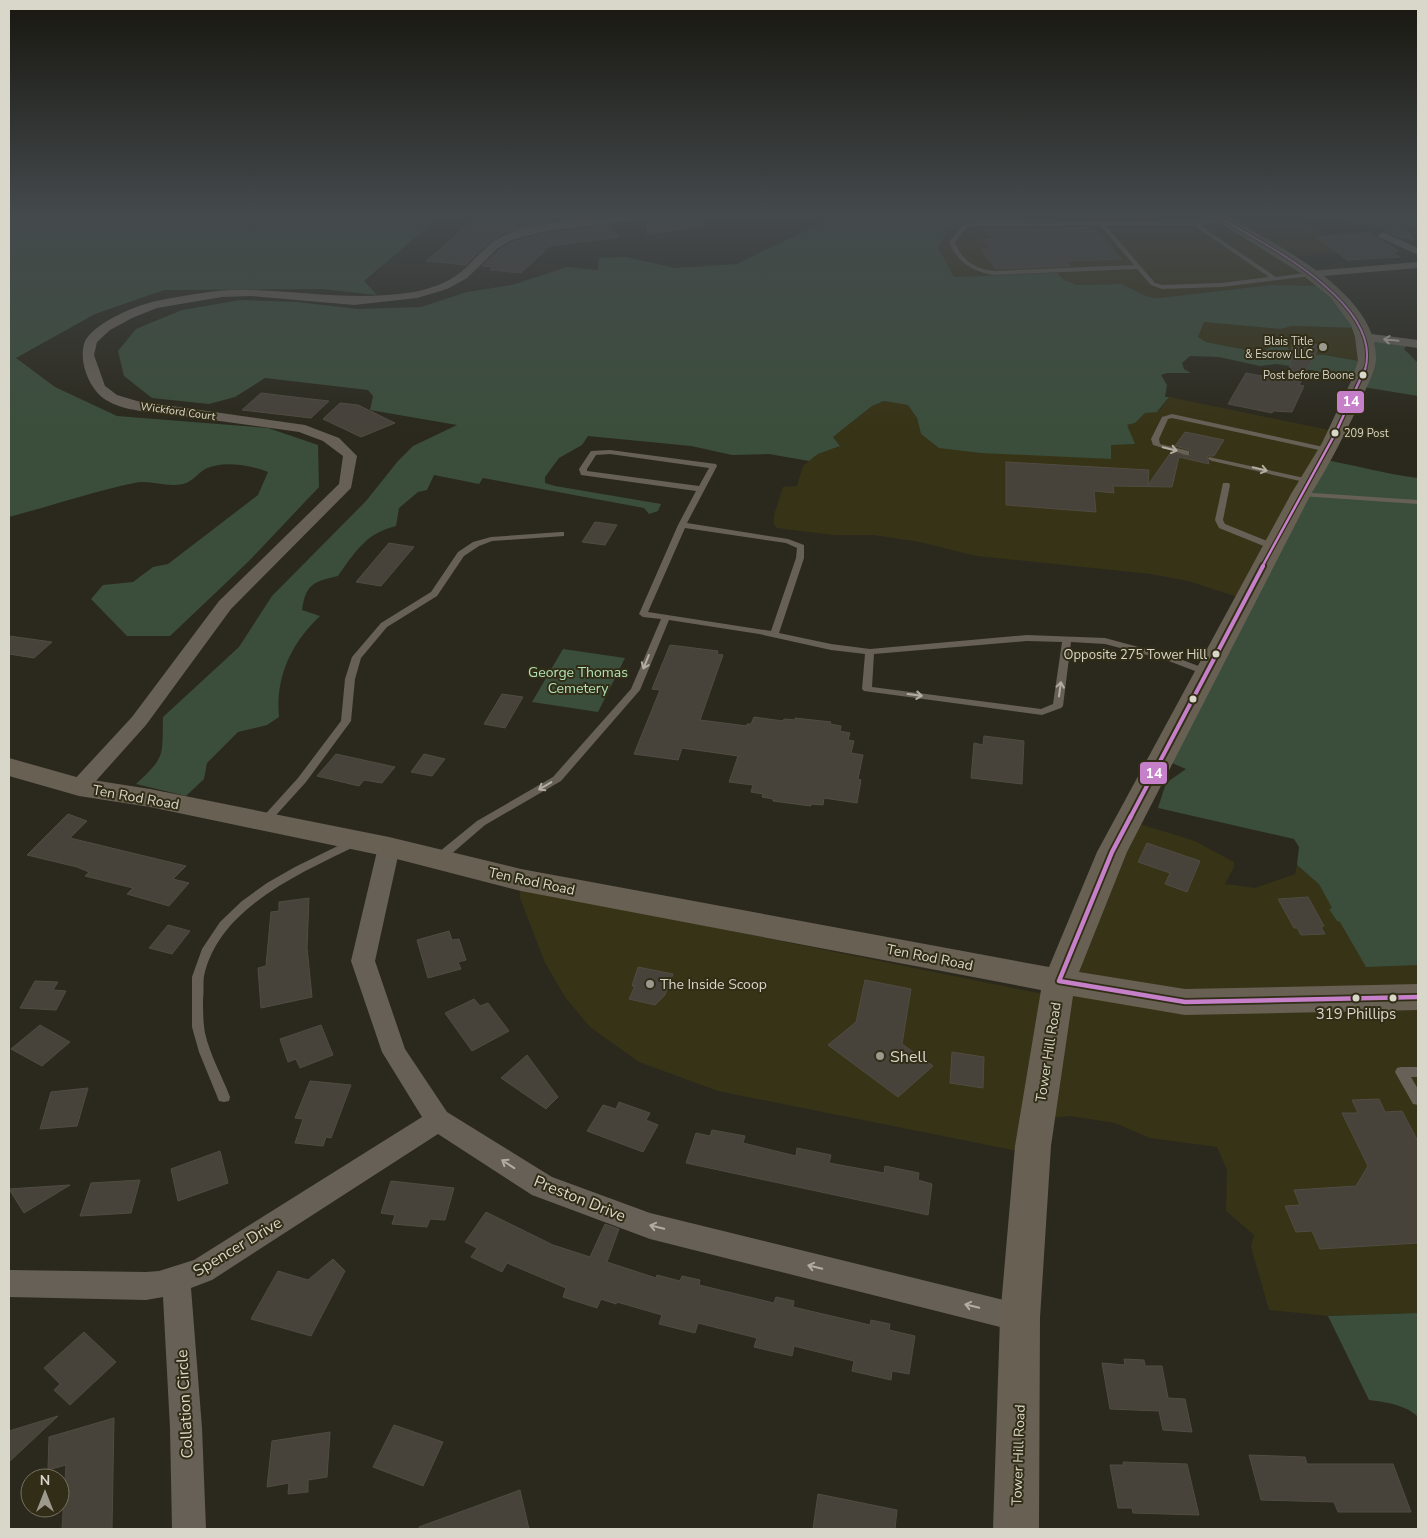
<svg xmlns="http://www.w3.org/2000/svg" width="1427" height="1538" font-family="'Nunito Sans',sans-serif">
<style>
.built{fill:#373316}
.green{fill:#3b4e3b}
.building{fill:#47423a;stroke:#504c42}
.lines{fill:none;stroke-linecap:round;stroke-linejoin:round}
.service{fill:#676057;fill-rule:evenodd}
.minor{fill:#676057;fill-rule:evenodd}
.primary{fill:#676053;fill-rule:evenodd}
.bus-1-far3-casing{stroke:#312d17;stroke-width:4}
.bus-1-far2-casing{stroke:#312d17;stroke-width:5}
.bus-1-far1-casing{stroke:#312d17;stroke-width:8}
.bus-1-casing{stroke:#312d17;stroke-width:8}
.bus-1-far3{stroke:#c680ca;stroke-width:2}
.bus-1-far2{stroke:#c680ca;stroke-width:2.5}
.bus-1-far1{stroke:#c680ca;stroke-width:4}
.bus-1{stroke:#c680ca;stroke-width:4.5}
.oneway{stroke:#b1ada1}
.poi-dot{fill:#9c9a8d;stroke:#312d17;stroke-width:2}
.bus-dot{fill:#d9d7c9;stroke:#312d17;stroke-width:2}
.labels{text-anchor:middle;stroke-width:4;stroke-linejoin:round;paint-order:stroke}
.far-poi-label{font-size:11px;fill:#d9d7c9;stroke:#312d17;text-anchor:end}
.far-bus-label{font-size:11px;fill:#d9d7c9;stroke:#312d17;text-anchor:end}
.far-street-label{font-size:11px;fill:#d9d7c9;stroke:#312d17}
.bus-label{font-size:13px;fill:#d9d7c9;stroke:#312d17;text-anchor:end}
.park-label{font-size:14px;fill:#b0e2b5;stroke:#312d17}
.street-label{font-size:14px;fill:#d9d7c9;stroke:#312d17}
.poi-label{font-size:14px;fill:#d9d7c9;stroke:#312d17;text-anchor:start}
.near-bus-label{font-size:15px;fill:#d9d7c9;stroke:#312d17}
.near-poi-label{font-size:16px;fill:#d9d7c9;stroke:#312d17;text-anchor:start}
.near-street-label{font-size:16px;fill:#d9d7c9;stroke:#312d17}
.line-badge{stroke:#312d17;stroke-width:2}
.badge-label{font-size:14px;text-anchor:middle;font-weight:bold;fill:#fff}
</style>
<rect width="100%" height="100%" fill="#2b291d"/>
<path class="built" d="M1216 218 1310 220 1307 224 1309 227 1350 251 1287 256 1324 286 1273 285 1159 298 1148 297 1122 284 1077 285 1064 280 954 277 938 247 950 229 965 224Z
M1203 322 1281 329 1292 326 1357 328 1365 362 1324 355 1294 353 1287 349V343L1278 342 1261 353 1206 342 1198 337Z
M1169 397 1329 430 1241 598 1188 581 1151 574 976 556 920 542 873 535H835L800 531 777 528 774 524V515L783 487 797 486 803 466 818 454 840 446 833 437 872 406 884 401 908 404 917 418 921 434 939 447 1111 459V445L1127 425 1135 423 1145 413 1160 410Z
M1140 824 1195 841 1234 862V867L1225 884 1255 888 1295 874 1297 865 1346 905 1329 909 1356 926 1418 952V1313L1328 1316 1269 1310 1251 1247 1254 1235 1226 1211 1227 1170 1217 1147 1150 1138 1115 1123 1070 1116 1035 1120 1028 1153 718 1091 639 1062 590 1027 565 997 545 963 520 898V890L534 891 1043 994Z"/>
<path class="green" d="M9 214H443L364 281 377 295 322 289 164 290 95 314 16 358 55 387 117 416 268 428 318 445 319 487 249 561 170 636H127L91 599 103 585 133 582 153 567 168 564 258 495 268 472C251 465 222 460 205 469 197 474 192 482 183 484 166 488 150 479 134 483 91 492 51 506 9 517Z
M830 214H1051L1059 220 965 224 950 229 938 247 954 277 1057 273 1064 280 1077 285 1122 284 1148 297 1159 298 1273 285 1324 286 1357 328 1292 326 1281 329 1204 322 1198 337 1206 342 1261 353 1278 342 1287 343 1288 349 1294 353 1324 355 1365 362 1366 338 1410 342 1404 349 1418 363V396L1363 387 1357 380 1296 367 1277 364 1260 366 1219 357 1190 356 1182 363 1184 369 1191 373H1167L1161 375 1167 385 1165 397H1169L1157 412 1145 413 1135 423 1127 425 1135 444 1111 445V459L981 453 939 448 921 434 917 418 908 405 884 401 872 406 833 437 840 446 818 454 809 461 769 454 732 455 691 446 588 436 582 445 559 458 545 477V483L555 486 661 504 658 511 649 514 644 508 483 478 479 484 434 475 427 490 418 492 399 508 396 526C366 533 355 552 338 576 314 582 306 583 302 610L320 616C292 642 275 677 279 717L267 725 238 732 207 763 204 779 186 796 136 784C166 756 162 757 163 717L239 647 272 596 366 501 398 461 413 446 457 425 370 410 373 396 368 390 265 378 235 397 209 404 152 398 124 376 118 351 136 329 182 310 240 300 297 302 358 309 421 307 467 292 512 285 567 267 598 270 599 258 626 257 675 268 737 264 818 225Z
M1304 214H1418V228H1406L1415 239C1396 242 1390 231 1372 226 1352 220 1331 221 1310 220Z
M1321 459C1354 465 1385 474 1418 478V965L1366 967 1340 922 1337 921 1329 909 1332 908 1319 884 1297 865 1299 847 1294 839 1158 808 1166 783 1186 769 1160 758Z
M563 649 625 658 598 712 532 702Z
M1418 1313V1417C1407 1405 1385 1402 1369 1400L1328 1316Z"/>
<path class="building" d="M554 214H597L599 216 560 220Z
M667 214H704L705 226 647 234V221L660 219Z
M480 215 553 221 502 234 485 246 466 265 426 261Z
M608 225 619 237 550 246 521 273 490 270 493 267 482 266 499 250 513 242 542 234Z
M1092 227 1122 259 1066 261 1070 266 996 269 981 249H990L983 240 992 239 985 230Z
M1368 233 1399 251 1392 252 1400 257 1347 260 1317 237Z
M1296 342 1320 345 1299 385 1304 386 1292 412 1273 411 1272 413 1228 404 1246 373 1278 379 1280 376 1289 378 1292 344H1296Z
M261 393 302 398 329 401 311 418 242 410Z
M340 403 358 405 395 423 361 437 323 419Z
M1185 432 1224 440 1214 456H1207L1209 464 1179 457 1172 487 1113 486 1114 493 1094 491 1096 512 1006 505V462L1149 470 1148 485 1171 452 1190 456V450L1175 446Z
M595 522 617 525 605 545 582 542Z
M389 543 414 547 381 586 356 582Z
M9 636 52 642 34 658 9 654Z
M670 645 718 651 717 654 723 655 700 720 747 726V724H751L754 717 783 721 784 719 795 720V718L831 722 830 724 841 726 840 731 850 733 848 740 854 741 851 753 863 755 858 779 861 780 857 803 824 798 823 805 811 804V806L773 801V799L762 797 763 794 751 792 753 785 729 782 738 756 682 748 678 760 634 754 660 690 652 689Z
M502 694 523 697 505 728 484 724Z
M984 736 1024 741 1022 784 971 778 974 743 983 745Z
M336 754 395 767 382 783 364 780 359 786 317 776Z
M424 754 445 759 432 776 411 772Z
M68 814 87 821 70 838 186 866 173 879 189 883 169 906 127 894 133 888 85 876 89 872 77 867 27 855Z
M1147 843 1200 861 1187 892 1165 884 1170 873 1138 862Z
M1308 897 1324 926 1321 927 1325 934 1301 935 1297 928H1294L1278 899Z
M309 898 307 948 312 997 261 1008 258 968 266 966 271 912 279 911V902Z
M168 925 190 931 172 954 149 948Z
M449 931 452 940 459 939 466 960 458 962 461 969 428 978 417 940Z
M638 967 673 974 665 995 655 1005 629 999 635 986H632Z
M865 980 911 989 902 1044 933 1066 898 1097 828 1045 856 1022Z
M35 981 58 982 53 990 66 991 56 1010 20 1008Z
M474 999 480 1006 488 1003 509 1031 472 1051 445 1013Z
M40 1025 70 1042 42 1066 11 1049Z
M321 1025 333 1055 300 1068 296 1059 288 1062 280 1039Z
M952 1052 984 1057 983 1088 950 1083Z
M527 1055 558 1097 546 1109 501 1078Z
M310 1081 351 1085 331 1138 326 1137 323 1146 295 1143 303 1119 295 1118Z
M88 1088 77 1126 40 1129 51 1092Z
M1379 1099 1385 1112 1402 1111 1418 1141V1243L1320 1249 1312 1231 1296 1232 1285 1206 1300 1205 1294 1190 1356 1186 1368 1166 1342 1113H1358L1352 1100Z
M619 1102 650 1113 646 1120 658 1125 643 1152 587 1131 603 1105 616 1109Z
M712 1130 745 1136 743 1143 796 1156 797 1148 831 1155 829 1163 884 1173 885 1166 919 1173 918 1180 932 1184 928 1215 686 1163 696 1133 710 1136Z
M220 1151 228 1183 178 1201 171 1169Z
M140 1180 131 1213 80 1216 91 1183Z
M391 1181 454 1188 445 1220 430 1219 427 1227 392 1224 395 1215 381 1213Z
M70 1185 24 1213 9 1189Z
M486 1212 553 1245 590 1257 605 1224 619 1229 607 1262 656 1278 657 1275 680 1281 682 1276 700 1280 699 1285 774 1303 776 1297 794 1301 793 1307 870 1325 871 1320 890 1324 889 1330 915 1336 909 1374 892 1371 891 1380 852 1371 854 1361 794 1346 792 1356 754 1347 757 1338 698 1323 695 1333 659 1324 662 1315 617 1302 616 1304 601 1299 597 1308 563 1297 566 1288 507 1263 502 1272 471 1257 477 1248 465 1242Z
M333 1259 345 1271 311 1336 251 1319 278 1271 308 1280Z
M84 1332 116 1362 70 1405 54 1390 60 1384 44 1368Z
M1124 1359 1144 1360 1145 1366H1162L1168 1398 1185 1399 1192 1432 1163 1430 1159 1411 1110 1409 1102 1363 1125 1365Z
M58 1416 9 1462V1431Z
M114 1418 112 1529H62L66 1465 48 1470 49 1437Z
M394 1425 443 1442 423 1486 373 1467Z
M330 1432 327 1477 308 1480V1492L288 1494 289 1483 267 1487 272 1441Z
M1249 1455 1305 1457 1307 1464H1393L1411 1512H1338L1334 1502 1261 1500Z
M1123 1462 1187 1464 1199 1515 1133 1513 1132 1508H1118L1110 1465H1124Z
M520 1490 529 1529H420L419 1527Z
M818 1494 897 1510 895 1529H813Z"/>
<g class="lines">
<path class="service" d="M1222 217 1224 220 1201 226 1276 277 1311 272 1314 274 1311 276 1221 287 1162 289 1151 285 1137 269 995 275C973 272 958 263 949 242L962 226 974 222 1201 221ZM1100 225 1134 265 995 271C975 269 962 261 955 242L966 228 974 226ZM1105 225H1196V227L1269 277 1221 283 1162 285 1155 283Z
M1172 414 1328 448 1332 450 1328 452 1172 418 1168 419 1159 439 1160 444 1189 451V455H1186L1153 445 1151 439 1162 417Z
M610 450 716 464 717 466 687 523 788 539 804 545V558L779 633 831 644 870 649 1027 635 1105 638 1172 656 1209 670 1211 672 1209 674H1203L1166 660 1105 644 1071 642 1063 706 1061 708 1042 715 864 691 862 689 865 654 831 650 759 634 669 620 640 690 561 781 485 825 442 862H434L433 859 434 856 477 821 553 777 631 689 661 619 643 617 639 614 678 525 696 491 581 475 579 469 591 451ZM610 454 709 468 699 486 587 471V469L596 455ZM685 528 786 543 797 548 796 558 771 631 648 612ZM1027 641 1062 642 1053 704 1041 709 872 687 874 654Z
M1209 457 1309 479 1313 481 1309 483 1212 461 1208 459Z
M1223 483H1229L1230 485 1223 520 1225 524 1277 545V549H1271L1219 528 1215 520Z
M1298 492 1418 500V504L1301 496 1297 494Z
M561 532H564V536L492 541 479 546 464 556 437 596 387 627 361 658 355 679 351 721 306 782 268 824H260L259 822 260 820 298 778 341 721 345 679 352 657 381 623 431 592 458 552 473 542 491 537Z
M354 838 358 839 359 842 358 845C301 873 219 907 204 976 203 983 204 992 203 999 203 1010 203 1022 205 1033 210 1055 222 1076 230 1097L229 1101 224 1102 219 1101 199 1052 192 1027V977L202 949 220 922 242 901 267 883 295 867Z
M1401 1067H1418V1077H1411L1418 1089V1105L1413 1104 1395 1072 1397 1068Z"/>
<path class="minor" d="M638 214H665L660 217 542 232 512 240 498 248 467 278 447 289 417 298 354 305 251 296 222 297 157 308 132 318 110 330 97 342 94 355 105 386 117 395 137 401 305 425 339 438 357 456 351 488 231 609 146 725 86 792 79 794 72 792 69 787 72 782 132 717 219 601 339 484 343 456 323 441 299 432C258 426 217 421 176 415 154 412 125 412 106 400 89 389 79 362 84 344 90 324 137 305 156 301 187 295 221 288 253 290 308 292 358 301 414 292 430 289 449 282 461 272 475 260 486 244 503 236 539 220 598 219 638 214Z
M1383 232 1418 248V255L1379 237 1378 235Z
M1418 262V268L1311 277 1305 274 1311 271Z
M1364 333 1418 340V348L1360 340 1358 337Z
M389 840 397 842 400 847 375 961 405 1049 447 1112 552 1177 650 1213 1020 1304 1030 1308 1035 1318 1030 1328 1020 1332 650 1239 532 1195 438 1134 212 1280 191 1288 202 1428 206 1529H172L170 1428 163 1297 146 1300 9 1297V1270L146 1272 159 1271 194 1260 422 1117 382 1052 351 961 378 847 381 842Z"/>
<path class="primary" d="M1206 214H1223C1273 244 1378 291 1376 360 1375 372 1367 385 1363 396 1347 430 1331 462 1311 494L1127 852 1079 972 1185 989 1418 984V1010L1185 1015 1073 996 1051 1146 1040 1318 1039 1529H993L1000 1318 1015 1146 1041 990 521 891 389 857 150 807 79 796 9 776V758L80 778 150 789 389 837 521 869 1049 967 1097 852 1291 494 1322 443 1353 377 1358 361 1355 337 1351 325 1331 298 1299 272Z"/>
<defs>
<path id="bus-1-far3" d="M1213 214C1259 241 1385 302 1365 370"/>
<path id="bus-1-far2" d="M1262 567 1335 434 1365 369"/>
<path id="bus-1-far1" d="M1130 818 1263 566"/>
<path id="bus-1" d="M1059 981 1112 852 1131 816
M1059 981 1185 1002 1418 997"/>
</defs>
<use href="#bus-1-far3" class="bus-1-far3-casing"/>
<use href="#bus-1-far2" class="bus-1-far2-casing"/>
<use href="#bus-1-far1" class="bus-1-far1-casing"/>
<use href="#bus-1" class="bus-1-casing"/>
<use href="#bus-1-far3" class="bus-1-far3"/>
<use href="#bus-1-far2" class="bus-1-far2"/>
<use href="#bus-1-far1" class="bus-1-far1"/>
<use href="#bus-1" class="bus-1"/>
</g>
<defs><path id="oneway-shaft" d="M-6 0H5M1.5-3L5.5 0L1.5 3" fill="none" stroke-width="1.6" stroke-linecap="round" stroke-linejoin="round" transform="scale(1.25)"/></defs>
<g class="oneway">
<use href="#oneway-shaft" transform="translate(1391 340) rotate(-174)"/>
<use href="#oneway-shaft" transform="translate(1170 449) rotate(13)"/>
<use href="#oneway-shaft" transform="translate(1260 469) rotate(14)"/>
<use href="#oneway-shaft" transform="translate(646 662) rotate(112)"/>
<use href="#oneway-shaft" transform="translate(1060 689) rotate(-82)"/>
<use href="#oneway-shaft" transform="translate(915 695) rotate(7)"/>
<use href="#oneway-shaft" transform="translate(545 786) rotate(149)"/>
<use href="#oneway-shaft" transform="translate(508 1164) rotate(-147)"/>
<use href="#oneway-shaft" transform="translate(657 1227) rotate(-166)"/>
<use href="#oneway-shaft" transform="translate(815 1267) rotate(-166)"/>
<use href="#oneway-shaft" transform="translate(972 1306) rotate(-166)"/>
</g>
<linearGradient id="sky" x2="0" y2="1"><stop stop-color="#181710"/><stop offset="0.5" stop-color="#44494c"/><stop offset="1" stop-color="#44494c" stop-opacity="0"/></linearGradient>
<rect width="1427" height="429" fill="url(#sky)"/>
<g class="poi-dot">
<circle cx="1323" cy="347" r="5"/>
<circle cx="650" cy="984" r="5"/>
<circle cx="880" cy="1056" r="5"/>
</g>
<g class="bus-dot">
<circle cx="1363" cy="375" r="4.5"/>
<circle cx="1335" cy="433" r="4.5"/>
<circle cx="1216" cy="654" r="4.5"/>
<circle cx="1193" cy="699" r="4.5"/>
<circle cx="1356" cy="998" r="4.5"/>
<circle cx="1393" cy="998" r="4.5"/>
</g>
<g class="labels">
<g class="far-poi-label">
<text x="1313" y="345">Blais Title<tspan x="1313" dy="13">&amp; Escrow LLC</tspan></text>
</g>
<g class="far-bus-label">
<text x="1354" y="379">Post before Boone</text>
<text x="1344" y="437" text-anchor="start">209 Post</text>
</g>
<g class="far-street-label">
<text transform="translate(178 411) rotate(8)" y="4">Wickford Court</text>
</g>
<g class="bus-label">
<text x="1207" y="659">Opposite 275 Tower Hill</text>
</g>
<g class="park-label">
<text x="578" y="677">George Thomas<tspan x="578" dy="16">Cemetery</tspan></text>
</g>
<g class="street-label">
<text transform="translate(136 797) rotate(10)" y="5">Ten Rod Road</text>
<text transform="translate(532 881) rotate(12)" y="5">Ten Rod Road</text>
<text transform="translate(930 957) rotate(11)" y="5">Ten Rod Road</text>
<text transform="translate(1048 1052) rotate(-81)" y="5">Tower Hill Road</text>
<text transform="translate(1018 1455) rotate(-88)" y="5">Tower Hill Road</text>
</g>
<g class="poi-label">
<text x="660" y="989">The Inside Scoop</text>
</g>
<g class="near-bus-label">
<text x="1356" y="1019">319 Phillips</text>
</g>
<g class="near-poi-label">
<text x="890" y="1062">Shell</text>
</g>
<g class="near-street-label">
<text transform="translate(580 1198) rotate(22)" y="6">Preston Drive</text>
<text transform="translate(237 1246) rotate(-31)" y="6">Spencer Drive</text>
<text transform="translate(184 1404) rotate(-93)" y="6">Collation Circle</text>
</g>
</g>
<g class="line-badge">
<rect x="1336" y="390" width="29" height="24" rx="5" fill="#c680ca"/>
<rect x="1139" y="761" width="29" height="24" rx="5" fill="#c680ca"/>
</g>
<g class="badge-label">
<text x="1351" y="406">14</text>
<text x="1154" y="778">14</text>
</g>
<rect width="1427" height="1538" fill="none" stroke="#d9d7c9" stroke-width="20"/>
<g transform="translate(45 1493)"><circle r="24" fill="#312d17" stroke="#74715e"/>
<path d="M0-4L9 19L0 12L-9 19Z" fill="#9c9a8d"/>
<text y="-8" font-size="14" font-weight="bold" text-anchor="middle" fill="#d9d7c9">N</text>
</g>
</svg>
